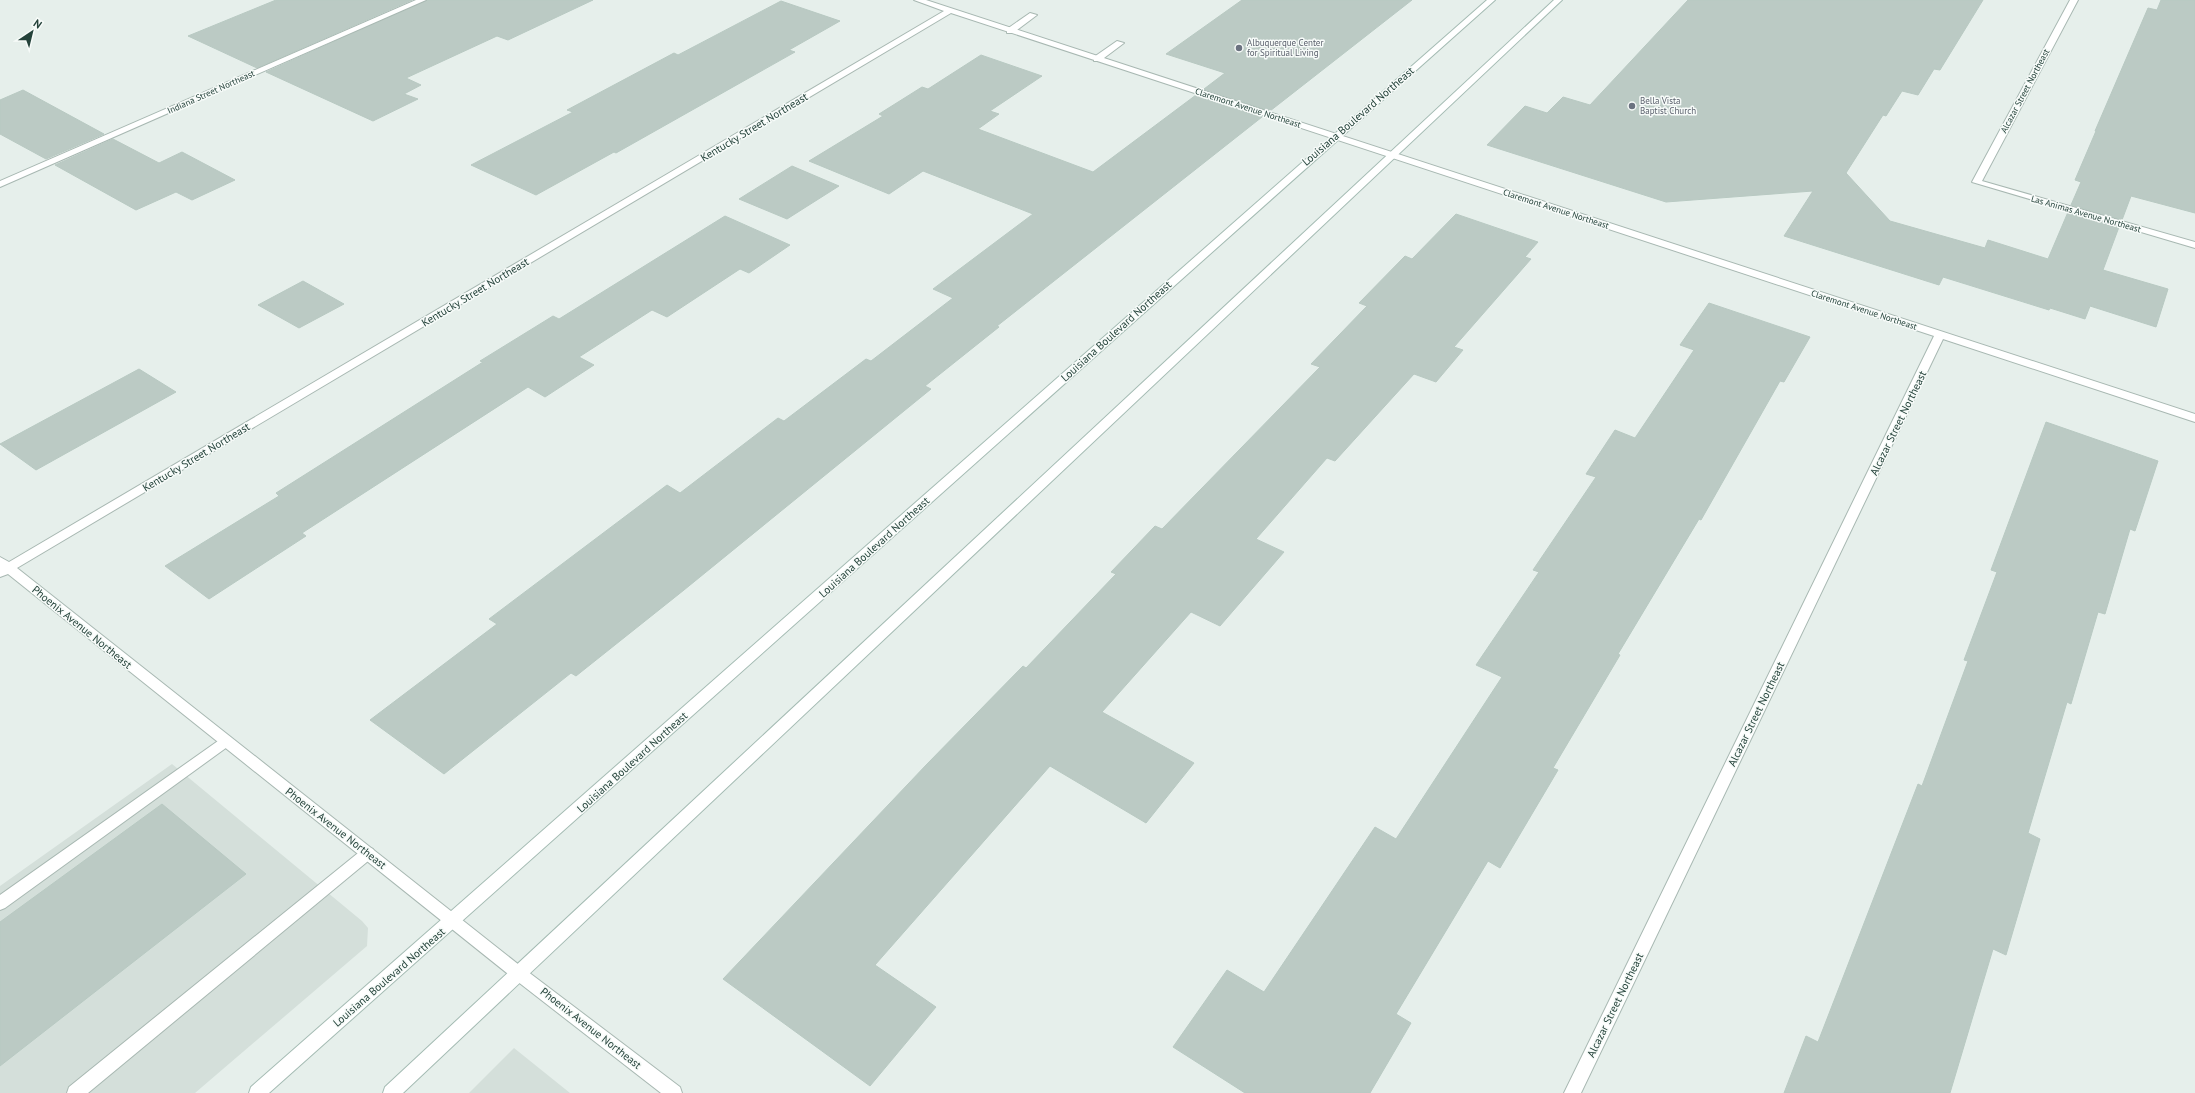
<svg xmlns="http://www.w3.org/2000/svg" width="2195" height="1093" font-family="'PT Sans',sans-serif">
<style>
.built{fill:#d4dfda}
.building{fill:#bbcac4;stroke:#b8c9c2}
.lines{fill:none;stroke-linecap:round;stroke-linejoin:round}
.lane-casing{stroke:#a8b8b2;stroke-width:2}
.street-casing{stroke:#a8b8b2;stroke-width:2}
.secondary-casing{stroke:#a4bbb3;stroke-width:2}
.lane{fill:#fff;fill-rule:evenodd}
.street{fill:#fff;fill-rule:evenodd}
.secondary{fill:#fff;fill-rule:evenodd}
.worship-dot{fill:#6b7280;stroke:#f7fbf9;stroke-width:1.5}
.labels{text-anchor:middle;stroke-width:3;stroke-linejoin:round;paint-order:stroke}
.far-worship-label{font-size:9px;fill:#5b616d;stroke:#f7fbf9;text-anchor:start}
.far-street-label{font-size:9px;fill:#24423a;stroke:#f7fbf9}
.street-label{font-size:11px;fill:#24423a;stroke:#f7fbf9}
</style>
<rect width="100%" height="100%" fill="#e6efeb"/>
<path class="built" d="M172 764 362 921 368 928 367 946 195 1093H0V886Z
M514 1048 570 1093H469Z"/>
<path class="building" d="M276 0H412L257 68 188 36Z
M427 0H593L508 40 497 36 406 78 421 85 404 94 418 99 373 121 266 72Z
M1242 0H1412L1270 111 1204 89 1225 73 1166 54Z
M1688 0H1983L1940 70 1934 69 1918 95 1902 91 1886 116 1883 115 1846 173 1890 221 1985 248 1988 240 2048 259 2068 212 2119 227 2103 270 2168 289 2156 327 2090 306 2085 319 2050 308 2049 310 1943 277 1939 285 1784 236 1813 191 1666 202 1487 145 1525 106 1547 113 1563 97 1590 105Z
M2161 0H2195V213L2131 196 2122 220 2071 205 2081 182 2075 180 2096 131H2095L2148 8 2157 10Z
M781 1 840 21 789 50 795 52 616 153 614 152 536 195 471 165 573 112 567 110 674 53 678 55Z
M981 55 1042 76 990 111 999 114 978 129 1093 172 1196 95 1262 117 997 326 999 327 925 386 931 389 684 590 576 676 571 673 444 774 370 720 497 624 489 619 667 485 680 493 778 418 784 421 866 359 871 361 953 298 933 289 1033 214 923 171 889 194 809 161 883 116 879 114 922 87 928 89Z
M23 90 104 134 46 159 0 134V100Z
M113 139 159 163 182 152 235 180 192 200 176 192 136 210 55 165Z
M792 166 839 186 787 219 739 199Z
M1456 214 1538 242 1525 257 1531 259 1454 347 1463 350 1436 382 1414 374 1335 461 1327 458 1256 539 1284 552 1220 626 1191 612 1102 712 1194 763 1146 823 1050 766 875 965 936 1007 870 1086 723 979 927 764 1023 666 1026 668 1116 574 1111 572 1155 526 1162 529 1320 367 1311 364 1367 306 1359 303 1405 256 1412 259Z
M725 216 790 245 749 273 740 269 667 317 652 310 579 357 594 365 545 397 528 387 302 533 306 536 209 599 165 566 279 496 276 493 483 362 480 361 553 316 559 319Z
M303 281 344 304 299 328 258 305Z
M1709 303 1810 337 1784 382 1780 381 1701 520 1699 519 1618 654 1620 655 1553 768 1558 770 1500 868 1488 861 1396 1014 1411 1023 1370 1093H1245L1173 1047 1227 970 1264 992 1375 827 1396 839 1502 677 1476 665 1539 572 1533 570 1596 477 1586 474 1615 430 1635 438 1694 350 1680 345Z
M139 369 176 392 36 470 0 444Z
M2046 422 2158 461 2135 531 2130 529 2105 614 2098 612 2071 704 2067 702 2028 833 2040 839 2006 955 1993 949 1950 1093H1784L1806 1036 1818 1042 1918 784 1922 786 1968 661 1964 660 1997 572 1991 570Z
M162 804 246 874 0 1066V922Z"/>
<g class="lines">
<defs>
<path id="lane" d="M1030 13 1037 15 1013 33H1007V29Z
M1117 41 1124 43 1100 61H1094V57Z
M225 736 230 737 232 741 230 745 5 908 0 910V895Z
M368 847 373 849 375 853 373 857 88 1093H67L69 1087 363 849Z"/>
<path id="street" d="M416 0H426L0 187V181Z
M914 0H926L2195 414V422L1943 339 1581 1093H1564L1934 336 951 13 17 568 523 968 680 1087 682 1093H661L513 978 8 574 0 577V557L9 562 944 11Z
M2070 0H2078L1982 181 2195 242V248L1972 182Z"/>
<path id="secondary" d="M1487 0H1495L269 1093H249L251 1087Z
M1554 0H1562L403 1093H383L385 1087Z"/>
</defs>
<use href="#lane" class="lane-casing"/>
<use href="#street" class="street-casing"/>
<use href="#secondary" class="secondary-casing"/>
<use href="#lane" class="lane"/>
<use href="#street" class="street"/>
<use href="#secondary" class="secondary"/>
</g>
<g class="worship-dot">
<circle cx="1239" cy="48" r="4"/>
<circle cx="1632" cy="106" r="4"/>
</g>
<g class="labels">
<g class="far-worship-label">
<text x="1247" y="46">Albuquerque Center<tspan x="1247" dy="10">for Spiritual Living</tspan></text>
<text x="1640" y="104">Bella Vista<tspan x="1640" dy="10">Baptist Church</tspan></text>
</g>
<g class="far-street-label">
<text transform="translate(2025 91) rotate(-62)" y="3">Alcazar Street Northeast</text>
<text transform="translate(211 92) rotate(-24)" y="3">Indiana Street Northeast</text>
<text transform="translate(1248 108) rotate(18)" y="3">Claremont Avenue Northeast</text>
<text transform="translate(1556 209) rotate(18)" y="3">Claremont Avenue Northeast</text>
<text transform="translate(2086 214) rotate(16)" y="3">Las Animas Avenue Northeast</text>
<text transform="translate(1864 310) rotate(18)" y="3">Claremont Avenue Northeast</text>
</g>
<g class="street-label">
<text transform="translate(1358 116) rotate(-41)" y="4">Louisiana Boulevard Northeast</text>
<text transform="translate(754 127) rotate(-31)" y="4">Kentucky Street Northeast</text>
<text transform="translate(475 292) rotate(-31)" y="4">Kentucky Street Northeast</text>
<text transform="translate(1116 331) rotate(-42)" y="4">Louisiana Boulevard Northeast</text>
<text transform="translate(1898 423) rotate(-64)" y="4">Alcazar Street Northeast</text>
<text transform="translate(196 457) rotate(-31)" y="4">Kentucky Street Northeast</text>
<text transform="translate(874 547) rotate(-42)" y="4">Louisiana Boulevard Northeast</text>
<text transform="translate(82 627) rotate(39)" y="4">Phoenix Avenue Northeast</text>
<text transform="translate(1756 714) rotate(-64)" y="4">Alcazar Street Northeast</text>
<text transform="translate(632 762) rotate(-42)" y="4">Louisiana Boulevard Northeast</text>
<text transform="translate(336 828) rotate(38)" y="4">Phoenix Avenue Northeast</text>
<text transform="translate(389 977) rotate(-41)" y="4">Louisiana Boulevard Northeast</text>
<text transform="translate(1615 1005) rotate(-64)" y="4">Alcazar Street Northeast</text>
<text transform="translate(591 1028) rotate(38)" y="4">Phoenix Avenue Northeast</text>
</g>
</g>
<g transform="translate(32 32) rotate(35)" stroke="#f7fbf9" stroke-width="3" paint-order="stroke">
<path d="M0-3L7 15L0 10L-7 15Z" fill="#24423a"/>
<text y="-6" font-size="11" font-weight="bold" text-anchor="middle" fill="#24423a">N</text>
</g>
</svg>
